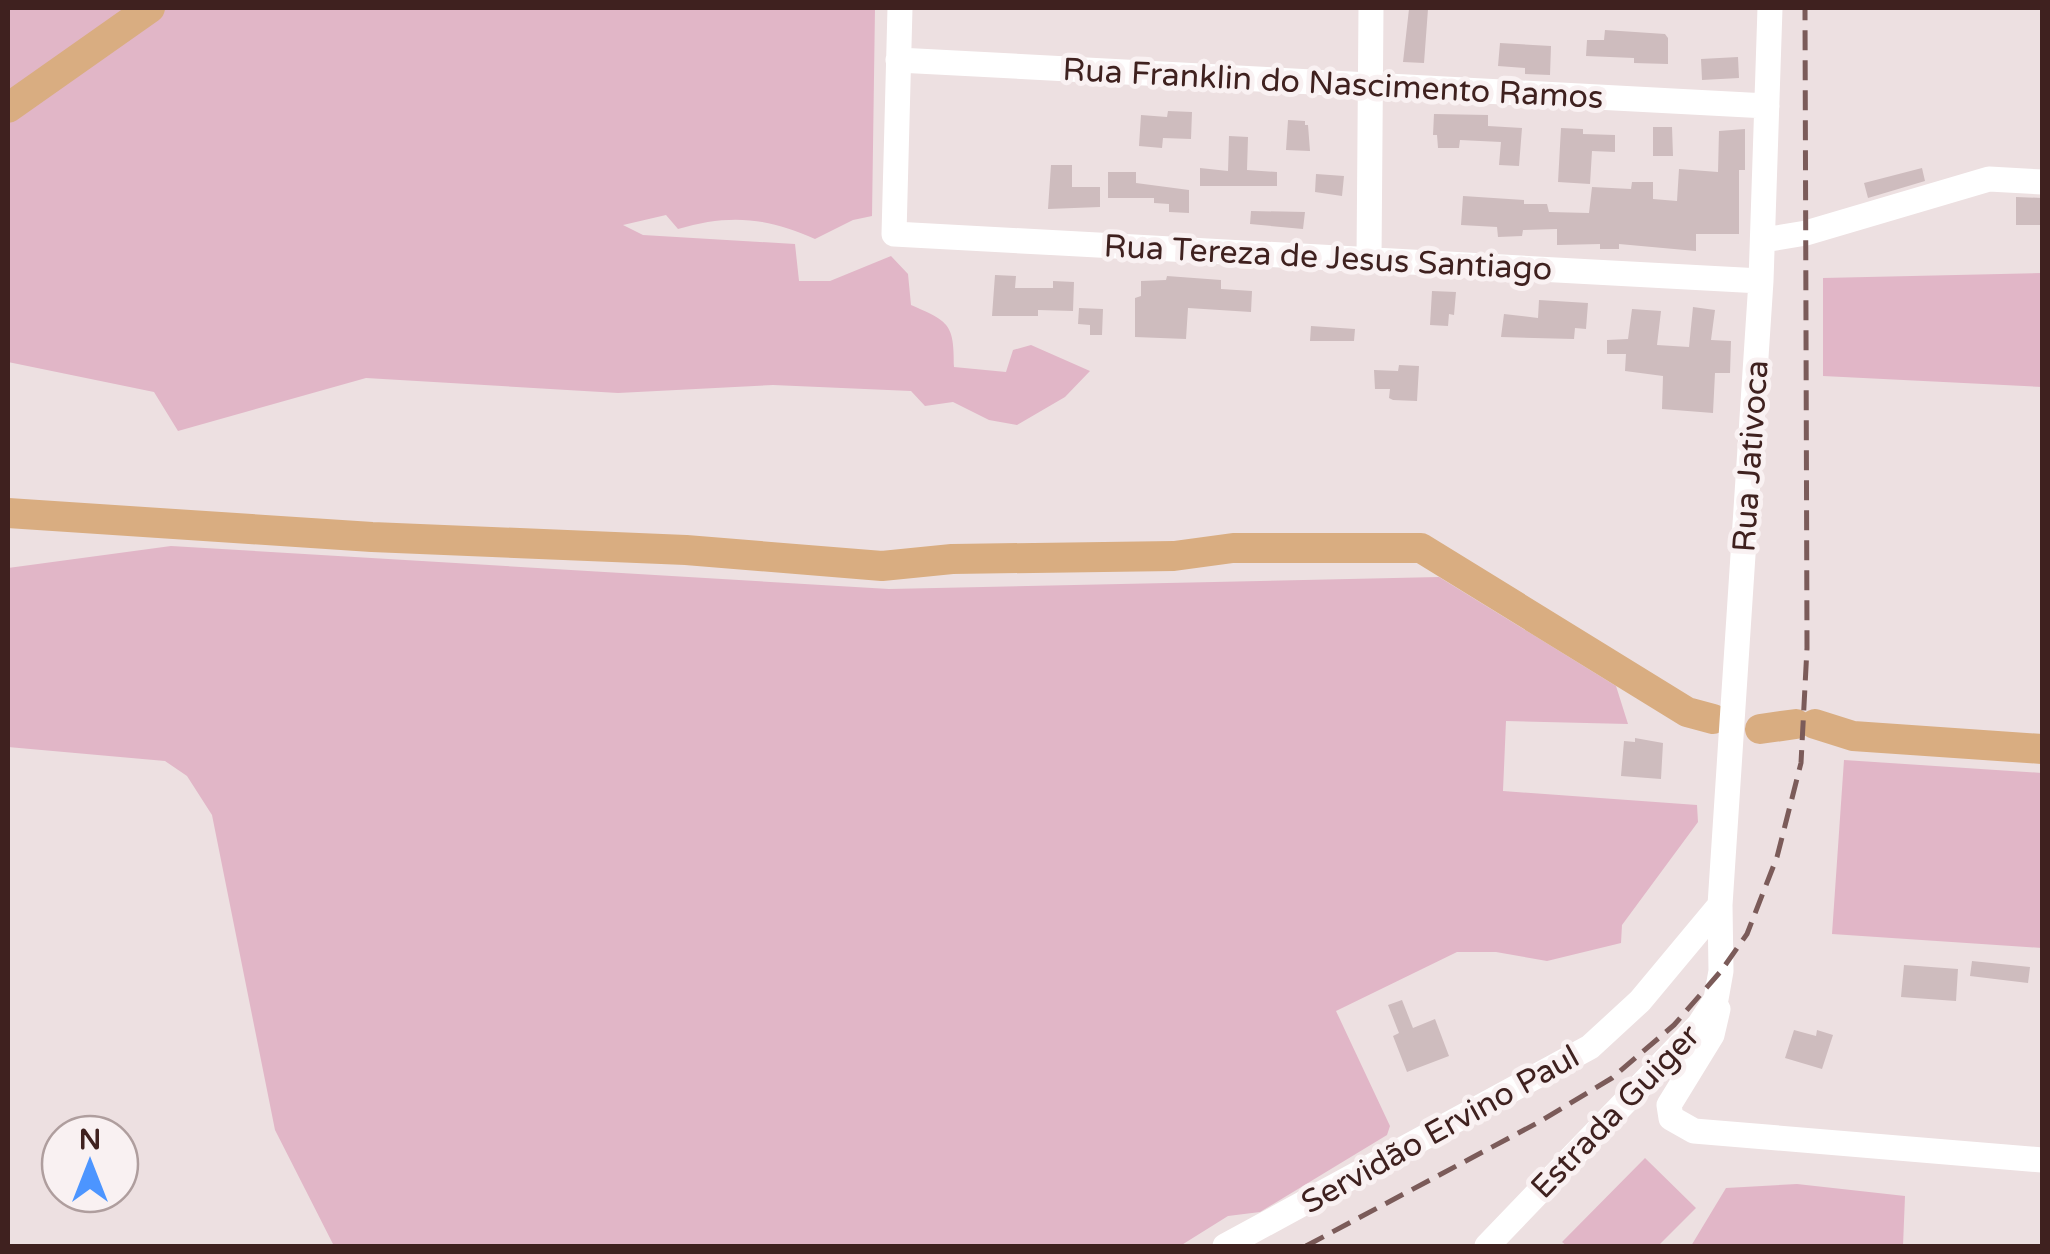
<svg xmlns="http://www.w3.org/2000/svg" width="2050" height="1254" font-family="'Varela Round',sans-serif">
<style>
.green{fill:#e1b6c7}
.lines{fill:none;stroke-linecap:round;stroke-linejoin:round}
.river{stroke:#d9ad81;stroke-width:30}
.building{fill:#cebcbe}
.minor{stroke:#fff;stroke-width:25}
.rail{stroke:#7b5b59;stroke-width:5;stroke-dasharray:20 10;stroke-linecap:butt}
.labels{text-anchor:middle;stroke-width:10;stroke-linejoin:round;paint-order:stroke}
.street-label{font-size:32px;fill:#3f211f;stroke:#f9f1f2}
</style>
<rect width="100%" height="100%" fill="#ede0e1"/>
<path class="green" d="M8 8H875L872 216 853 220 815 239C767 217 728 214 678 229L666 215 623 225 643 235 795 244 799 281H830L891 256 908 274 911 305C950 322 954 324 954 367L1006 372 1013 350 1031 345 1090 371 1065 397 1017 425 989 420 953 402 925 406 911 391 773 385 618 393 366 378 178 431 154 392 8 362Z
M2042 273V387L1823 376V278Z
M171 546 889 589 1439 577 1616 686 1628 724 1506 721 1503 791 1697 805 1698 822 1622 925 1621 943 1547 961 1496 952H1457L1336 1011 1390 1126 1387 1135 1260 1212 1228 1216 1180 1246H334L275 1130 212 815 187 776 165 761 8 747V568Z
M1844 760 2042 773V948L1832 934Z
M1645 1158 1696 1208 1658 1246H1567L1562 1242Z
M1797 1184 1905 1196 1903 1246H1691L1726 1188Z"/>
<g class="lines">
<path class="river" d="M8 108 150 8
M8 513 372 537 686 550 882 566 952 559 1174 556 1233 548H1421L1687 712 1713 719
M1815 724 1853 736 2042 749
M1760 729 1796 724"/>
</g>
<path class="building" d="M1409 9H1428L1424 63 1403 62Z
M1605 30 1665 34 1668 38V64L1634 63V58L1586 56 1587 40H1604Z
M1500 43 1551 46 1550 75 1525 74V68L1498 66Z
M1738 57 1739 78 1702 80 1701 59Z
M1168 111 1192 112 1191 139 1163 138 1162 148 1139 146 1141 115 1167 117Z
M1434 114 1488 115V126L1522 128 1519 166 1499 165 1501 142 1460 140 1459 148H1438L1437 135H1433Z
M1288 120 1305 121V125H1308L1310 151 1286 150Z
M1653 127H1672L1673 156H1653Z
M1561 128 1583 129V134L1615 135V152L1592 151 1590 184 1558 182Z
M1745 129V170H1739V234H1696V251L1619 244V249H1600V244L1557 245V229L1523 230 1522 236 1498 237 1497 227 1461 225 1463 196 1524 200V204H1547L1549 212 1589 213 1592 187 1631 189 1632 182H1653V199L1677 201 1679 169 1718 172 1719 131Z
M1229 136 1248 137 1247 170 1277 172V186H1200V168L1228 171Z
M1051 165H1072V187H1100V207L1048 209Z
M1922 168 1925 181 1868 198 1864 183Z
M1108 172H1136V183L1189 190V213L1169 212V204L1154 203V198H1108Z
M1316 174 1344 176 1342 196 1315 192Z
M2016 197 2042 198V225H2016Z
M1251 211 1305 212 1303 229 1250 224Z
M995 275 1016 276 1015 288H1053V281L1074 282 1073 311 1038 310V316H992Z
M1167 276 1221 280V289L1252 291 1251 312 1188 308 1186 339 1135 337V298L1141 296V281L1166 280Z
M1432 291 1456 292 1454 315 1449 314 1448 326 1430 325Z
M1539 300 1588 303 1586 329 1575 328 1574 339 1501 337 1504 314 1538 318Z
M1693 307 1715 310 1711 340 1731 341 1730 373H1715L1713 413 1662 409 1663 376 1625 371 1626 354H1607V340L1628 339 1632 309 1661 311 1657 345 1689 347Z
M1079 308 1103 309 1102 335H1090V325L1078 324Z
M1311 326 1355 329 1354 341H1310Z
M1399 365 1419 366 1417 401 1393 400 1389 398 1390 389H1375L1374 370 1398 371Z
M1635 738 1663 743 1661 779 1621 776 1624 741 1635 742Z
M1972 961 2030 967 2028 983 1970 976Z
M1904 965 1958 969 1956 1001 1901 997Z
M1402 1000 1413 1028 1435 1019 1449 1056 1407 1072 1393 1036 1399 1033 1388 1005Z
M1794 1030 1816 1036 1817 1030 1833 1035 1822 1069 1785 1058Z"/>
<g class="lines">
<path class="minor" d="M900 8 894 234 1761 281
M898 60 1767 106
M1764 240 1806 233 1989 179 2042 182
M1369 260 1371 8
M1718 1009 1712 1035 1669 1105 1671 1118 1694 1131 2042 1160
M1225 1246 1590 1047 1640 1001 1720 905
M1487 1246 1699 1025 1716 999 1721 971 1720 905 1761 281 1770 8"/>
<path class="rail" d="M1306 1246 1539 1122 1612 1078 1674 1025 1721 971 1747 934 1777 857 1801 763 1807 648 1805 8"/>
</g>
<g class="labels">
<g class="street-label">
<text transform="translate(1333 83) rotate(3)" y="11">Rua Franklin do Nascimento Ramos</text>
<text transform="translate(1328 257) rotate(3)" y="11">Rua Tereza de Jesus Santiago</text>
<text transform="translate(1750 456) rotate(-86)" y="11">Rua Jativoca</text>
<text transform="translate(1615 1111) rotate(-46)" y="11">Estrada Guiger</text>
<text transform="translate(1440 1129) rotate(-29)" y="11">Servidão Ervino Paul</text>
</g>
</g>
<rect width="2050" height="1254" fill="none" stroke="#3f211f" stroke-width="20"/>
<g transform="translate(90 1164)"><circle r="48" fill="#f9f1f2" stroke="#af9e9e" stroke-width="2.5"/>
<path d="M0-8L18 38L0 25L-18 38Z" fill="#4c95ff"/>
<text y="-15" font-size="28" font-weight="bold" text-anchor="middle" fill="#3f211f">N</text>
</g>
</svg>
